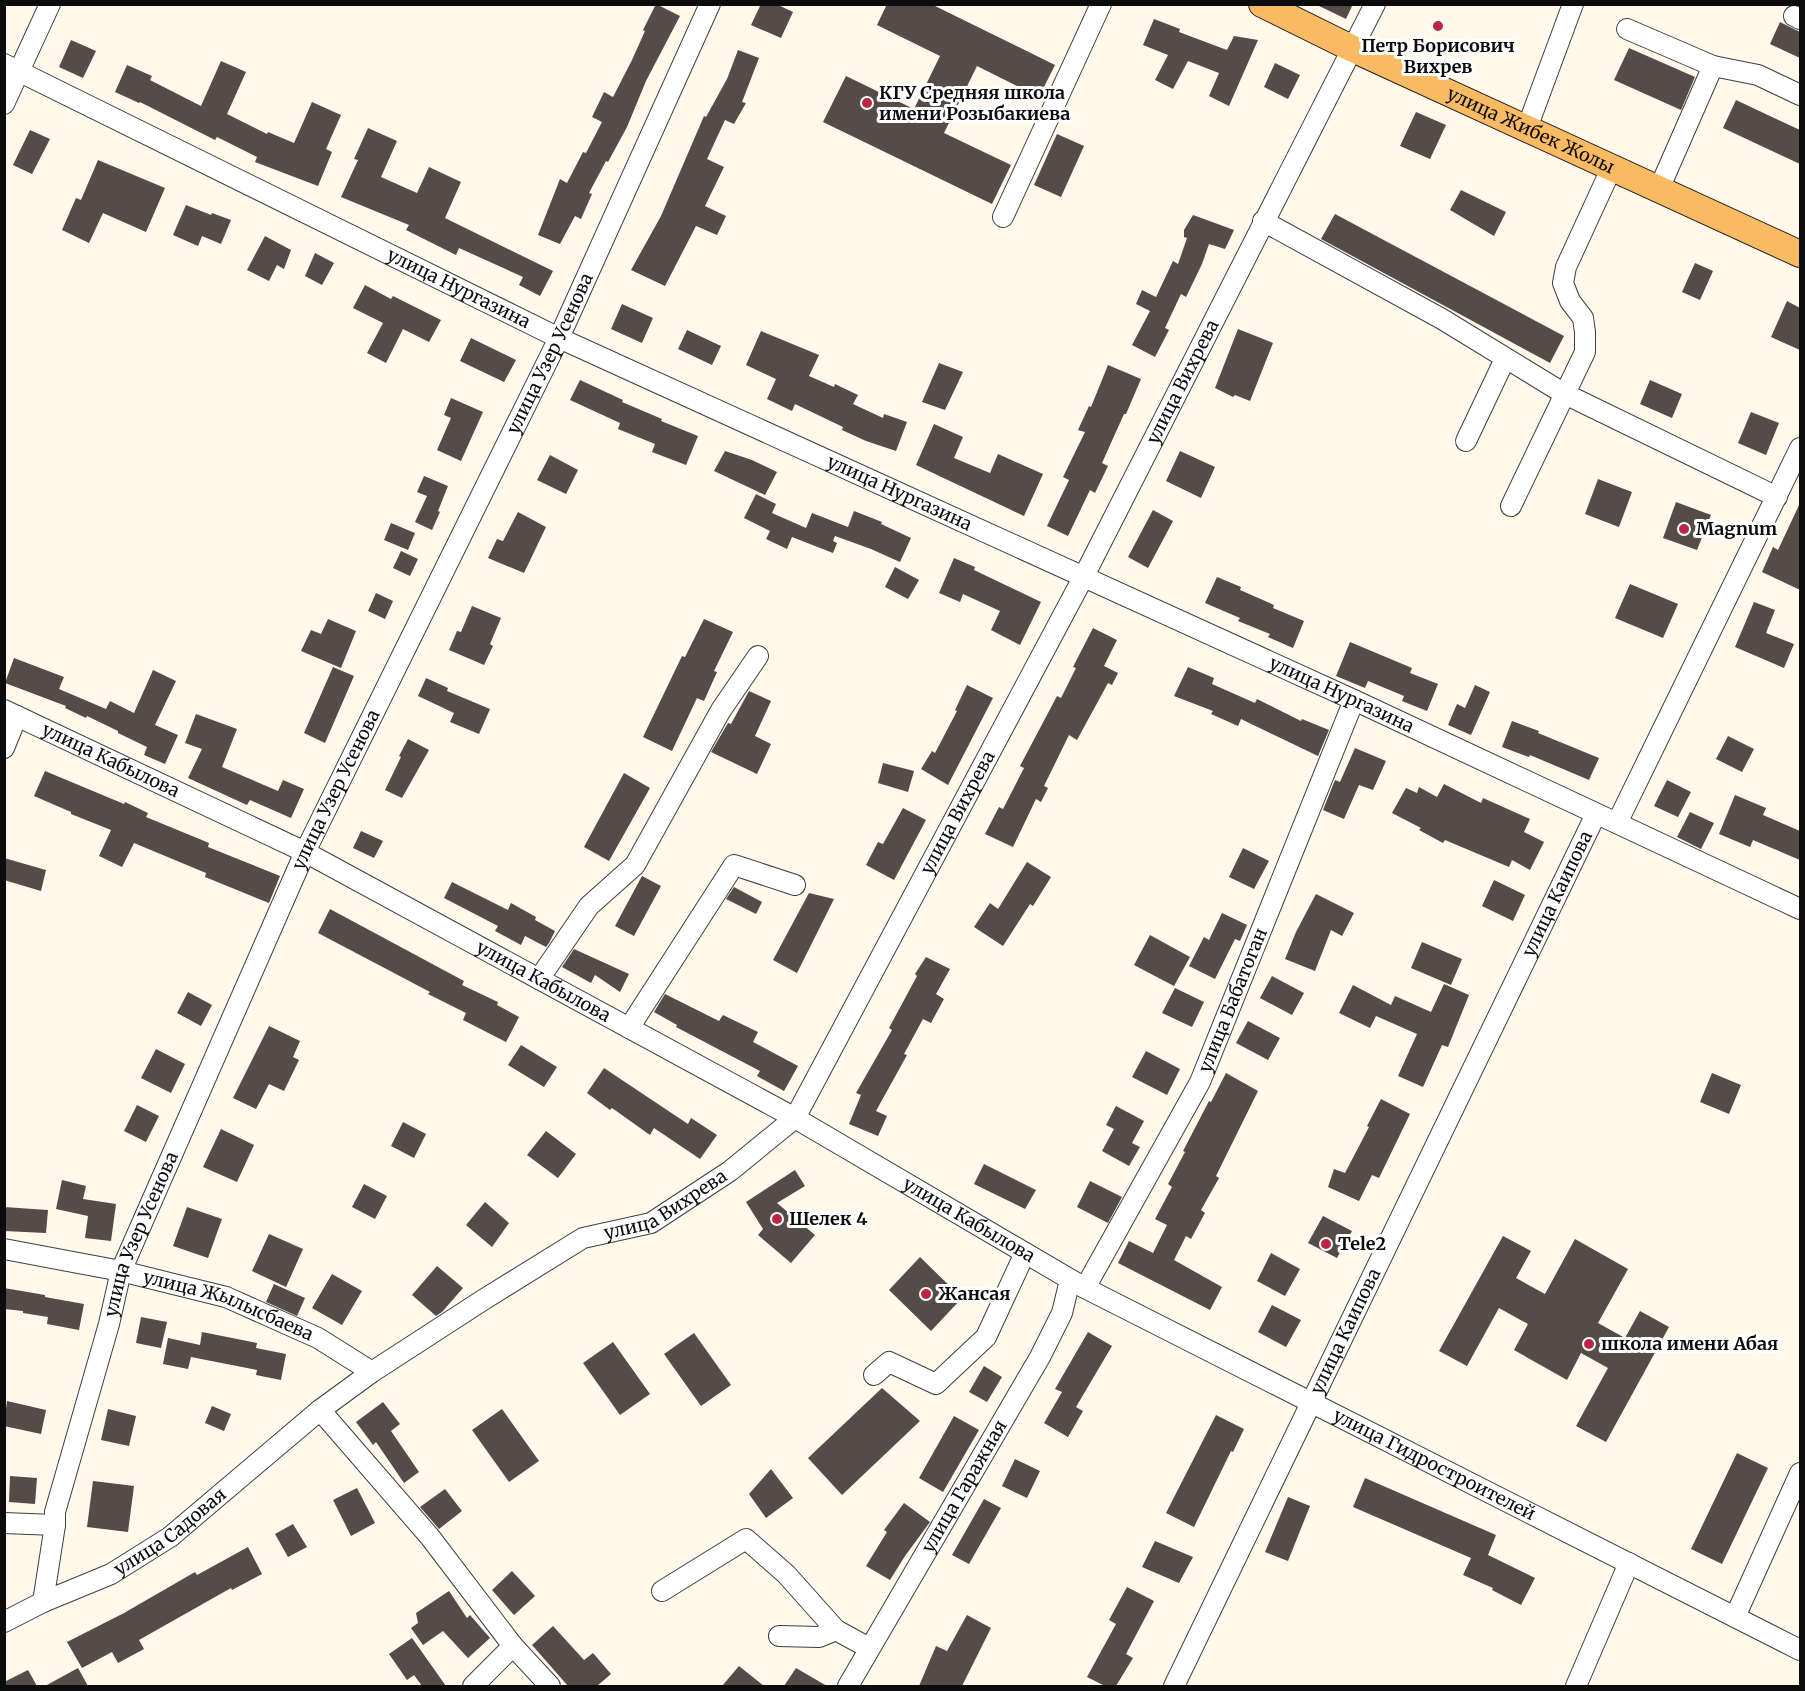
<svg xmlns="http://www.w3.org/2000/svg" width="1805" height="1691" font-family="Merriweather,serif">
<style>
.building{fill:#554b48}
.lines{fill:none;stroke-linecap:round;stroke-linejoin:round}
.minor-casing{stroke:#3f3f3f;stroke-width:22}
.major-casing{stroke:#1d1d1d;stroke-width:28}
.minor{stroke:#fff;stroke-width:20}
.major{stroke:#f8ba62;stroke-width:26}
.poi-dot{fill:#bb2546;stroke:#fff;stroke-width:2}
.labels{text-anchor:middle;stroke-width:6;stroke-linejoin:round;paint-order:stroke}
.poi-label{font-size:18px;font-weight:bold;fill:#0c0c0c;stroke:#fff;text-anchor:start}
.street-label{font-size:18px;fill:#0c0c0c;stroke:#fff}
</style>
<rect width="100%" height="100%" fill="#fff8eb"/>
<path class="building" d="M656 4 680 16 646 81 627 127 608 162 606 161 589 193 592 194 581 219 575 216 560 244 538 235 560 179 567 183 583 152 586 153 602 122 592 117 604 92 613 97 632 60 645 31 643 30Z
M761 4H776L793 12 781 38 751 25Z
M887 4H931L1055 65 1039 97 977 66 944 133 1011 165 992 204 823 122 846 76 914 109 940 56 877 25Z
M1315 4H1353L1346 19Z
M1154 19 1180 29 1179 32 1227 50 1234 36 1258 40 1229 106 1209 96 1219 73 1188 61 1173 89 1155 80 1168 55 1143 45Z
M1780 22 1800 32V58L1770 44Z
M71 40 96 51 83 78 59 67Z
M1629 48 1695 77 1681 110 1614 80Z
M738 50 759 58 742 102 746 103 734 124 725 120 707 159 724 167 705 206 726 216 717 235 696 226 665 286 631 270 661 216 704 116 706 117 727 79Z
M221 61 246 72 227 114 267 134 268 132 294 143 312 102 341 115 326 149 332 152 318 186 255 162 257 157 217 137 215 140 140 102 139 103 115 92 127 65 152 76 150 80 201 106Z
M1275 63 1300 75 1288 99 1264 87Z
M1736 100 1800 130V164L1723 128Z
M1416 112 1446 125 1430 159 1400 146Z
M368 128 397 141 381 177 417 193 429 167 461 182 445 218 553 271 540 296 519 285 523 277 459 248 456 255 406 230 409 225 341 197 358 160 354 159Z
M30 130 50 139 32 174 13 165Z
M1057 134 1084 146 1061 197 1034 185Z
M98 160 165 188 146 232 103 213 89 243 62 230 76 198 81 200Z
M1461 190 1506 212 1494 236 1450 210Z
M186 205 211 215 212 213 231 220 221 244 202 236 198 246 173 235Z
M1335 214 1564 336 1550 363 1321 239Z
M1193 215 1234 230 1225 249 1209 244 1202 264 1186 297 1181 294 1165 328 1169 330 1155 357 1132 345 1150 311 1136 304 1142 290 1156 297 1173 261 1178 264 1187 238 1184 237V230Z
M265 236 291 250 284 269 277 265 269 281 247 270Z
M315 253 334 263 322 285 305 276Z
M1695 263 1713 271 1700 300 1682 292Z
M365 285 391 299 393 296 441 320 429 342 403 329 386 363 367 353 383 323 353 308Z
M1787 301 1800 308V350L1771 337Z
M622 304 653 318 642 343 611 329Z
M1238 329 1273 343 1250 401 1235 395 1233 397 1215 388Z
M687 330 721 346 712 365 678 349Z
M761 331 819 355 809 376 834 387 835 384 858 395 853 404 883 418 884 414 907 422 896 451 866 441 842 430 843 427 795 404 792 411 767 399 776 379 746 365Z
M471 338 516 360 504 382 460 361Z
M939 363 963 372 945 410 922 402Z
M1108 365 1141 379 1126 414H1124L1102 463 1108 466 1095 493 1090 490 1068 536 1047 526 1069 480 1063 477 1085 432 1078 430 1089 406 1091 407Z
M580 380 623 400 622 402 662 419 661 421 698 436 686 465 652 452 655 444 618 429 620 423 570 400Z
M1650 380 1682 394 1672 418 1640 404Z
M451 398 483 412 461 461 437 450 451 418 444 415Z
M1751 412 1779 423 1766 455 1738 443Z
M934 424 963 437 954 458 990 473 998 454 1043 474 1024 516 916 465Z
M725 451 752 460 777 472 765 495 714 471Z
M1180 451 1215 467 1201 498 1166 481Z
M550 455 578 470 566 494 537 480Z
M424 476 448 486 438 511 440 512 432 530 415 522 427 496 417 492Z
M1598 479 1632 492 1619 527 1585 514Z
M756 494 776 504 772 513 806 528 812 513 848 527 854 511 882 522 881 524 911 538 900 562 871 549 835 536 833 541 837 543 833 553 792 537 787 549 766 539 770 531 744 518Z
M1676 502 1711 515 1697 550 1663 538Z
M1800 503V590L1762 572 1773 547 1778 550Z
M1153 510 1173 521 1148 568 1128 557Z
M518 512 546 527 524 573 488 558 497 539 503 541Z
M391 523 415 533 408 550 384 540Z
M401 551 418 559 410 576 393 568Z
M954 558 975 567 974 570 1041 602 1020 645 991 630 1000 611 963 594 960 602 939 593Z
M895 567 919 580 908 599 885 587Z
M1217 577 1241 587 1240 590 1274 605 1273 608 1304 621 1293 648 1268 637 1270 634 1238 621 1240 618 1205 603Z
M1630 584 1678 604 1663 638 1615 618Z
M376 593 393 601 385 619 368 611Z
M1754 602 1775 610 1766 633 1794 644 1784 668 1735 647Z
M472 606 501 618 490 644 493 646 484 665 449 650 457 631 461 632Z
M328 619 356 631 341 668 301 651 311 630 321 634Z
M704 619 733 632 714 671 717 672 704 701 697 698 672 751 643 737 682 656 685 657Z
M1093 628 1117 640 1104 666 1118 673 1112 685 1108 683 1077 740 1069 735 1044 786 1048 788 1041 802 1036 799 1013 847 985 834 999 807 1003 809 1024 768 1020 766 1057 696 1061 698 1076 668 1073 667Z
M1350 642 1412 668 1410 673 1438 684 1427 711 1402 701 1404 696 1368 681 1365 688 1336 676Z
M14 658 64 677 59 689 106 709 110 701 134 713 153 670 176 681 155 725 178 735 165 764 144 755 147 747 118 733V731L87 716 86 718 65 708 66 706 5 683Z
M333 667 354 676 325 743 304 733Z
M1188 667 1214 678 1212 684 1255 703 1257 699 1301 721 1302 719 1329 730 1318 756 1241 719 1238 726 1211 714 1213 711 1174 696Z
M426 678 448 688 447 691 490 709 479 734 450 722 454 713 418 696Z
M967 685 993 698 948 785 921 769 932 751 935 753 957 711 955 710Z
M1475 685 1490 692 1471 735 1448 725 1457 704 1465 708Z
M749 691 771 701 755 736 771 744 757 774 711 752 728 723 731 724Z
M196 714 237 729 222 767 278 791 283 780 304 789 291 818 250 800 247 805 188 778 202 749 185 743Z
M1512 721 1539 731 1538 733 1599 758 1589 780 1530 755 1529 757 1502 747Z
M1728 736 1754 749 1742 772 1716 759Z
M408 739 429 750 402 798 385 790 401 757 399 756Z
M1355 748 1386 761 1373 790 1359 785 1344 819 1323 810 1335 780 1340 782Z
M883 763 914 771 908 792 878 783Z
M45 771 124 804 125 802 148 813 146 817 209 843 208 847 280 876 269 903 205 877 206 873 134 843 122 867 99 856 111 830 71 814V812L34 796Z
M624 773 650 788 609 861 584 847Z
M1667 780 1691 792 1678 817 1654 806Z
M1444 784 1481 803 1483 798 1530 819 1524 832 1544 842 1530 870 1512 860 1509 867 1445 840 1443 843 1419 830 1421 828 1392 813 1406 788 1417 793 1419 787 1437 797Z
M1735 795 1766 808 1763 815 1800 831V860L1753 840 1750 847 1719 834Z
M903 808 926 820 894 880 866 865 878 842 883 844Z
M1690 812 1714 823 1701 849 1677 837Z
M361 831 383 841 374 858 353 848Z
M1243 848 1269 861 1254 889 1229 877Z
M4 858 46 870 41 891 4 880Z
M1027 862 1051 877 1033 906 1030 904 1003 946 974 927 990 903 998 909Z
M642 876 661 886 634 936 615 926Z
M1494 880 1525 895 1513 921 1482 906Z
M452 882 508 910 511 903 536 917 535 920 555 931 549 943 546 947 525 936 521 945 495 931 498 926 444 898Z
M734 887 762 902 756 914 726 899Z
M809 893 834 899 797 973 773 960Z
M1316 894 1354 913 1342 936 1331 930 1315 971 1285 959 1296 932Z
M330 909 464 981 462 985 498 1002 497 1005 519 1017 506 1042 463 1020 466 1013 428 994 430 992 318 933Z
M1222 913 1247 925 1240 941 1235 939 1215 979 1189 966 1204 937 1209 940Z
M1150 935 1190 957 1174 986 1134 965Z
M1422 942 1462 959 1451 985 1411 968Z
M574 949 629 974 620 992 595 975 591 983 562 967Z
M926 957 950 969 936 994 944 999 931 1023 923 1019 904 1054 907 1055 876 1111 887 1116 878 1136 849 1124 861 1095 856 1093 892 1030 889 1028 917 976 915 974Z
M1272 976 1304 993 1292 1015 1260 998Z
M1444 984 1469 995 1448 1047 1442 1045 1423 1087 1398 1076 1417 1034 1376 1016 1370 1028 1339 1013 1353 985 1391 1005 1395 996 1431 1012Z
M1175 988 1204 1002 1192 1027 1162 1013Z
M188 992 212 1005 201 1026 177 1013Z
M665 994 719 1021 723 1015 758 1032 753 1042 798 1066 784 1091 757 1076 760 1071 676 1027 677 1025 654 1012Z
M1248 1021 1280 1038 1268 1060 1236 1043Z
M269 1026 300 1041 293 1057 299 1060 284 1091 269 1084 256 1109 233 1098Z
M521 1045 557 1067 544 1087 508 1065Z
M156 1049 185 1064 171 1093 141 1078Z
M1146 1051 1180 1069 1167 1095 1132 1077Z
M604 1068 688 1124 691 1118 717 1135 700 1159 654 1128 650 1135 612 1108 610 1110 587 1093Z
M1226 1073 1258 1091 1216 1176 1219 1178 1201 1210 1205 1213 1191 1239 1186 1236 1174 1260 1222 1287 1210 1310 1118 1263 1129 1241 1153 1253 1167 1225 1155 1219 1172 1187 1168 1184 1185 1152 1183 1151 1209 1101 1211 1102Z
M1712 1073 1741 1085 1729 1114 1700 1102Z
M1381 1099 1410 1114 1379 1178 1372 1175 1359 1201 1328 1187 1334 1169 1345 1173 1369 1127 1367 1126Z
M137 1105 159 1116 146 1142 124 1131Z
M1116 1106 1144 1121 1132 1143 1140 1147 1129 1166 1102 1151 1114 1129 1106 1125Z
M403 1122 426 1134 414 1158 391 1146Z
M221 1129 254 1145 237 1182 203 1167Z
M546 1131 576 1154 558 1178 527 1155Z
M984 1164 1036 1190 1025 1209 974 1184Z
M795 1170 805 1186 777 1203 815 1235 791 1263 758 1235 763 1229 746 1202Z
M62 1180 86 1186 83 1199 116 1204 111 1241 85 1238 88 1216 56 1209Z
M1090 1181 1122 1197 1108 1223 1077 1207Z
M364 1184 387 1196 375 1219 352 1207Z
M485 1202 509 1223 492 1247 466 1225Z
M4 1207 48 1210 46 1233 4 1231Z
M187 1207 222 1219 208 1258 173 1246Z
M1323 1216 1352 1231 1337 1258 1308 1243Z
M269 1234 303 1249 286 1287 252 1271Z
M1503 1236 1531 1251 1516 1278 1545 1294 1575 1239 1628 1269 1598 1323 1625 1338 1640 1311 1669 1327 1606 1442 1576 1426 1608 1368 1581 1353 1567 1380 1514 1350 1528 1324 1499 1308 1467 1366 1439 1351Z
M1271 1253 1300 1269 1285 1296 1257 1281Z
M920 1257 962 1298 931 1331 889 1290Z
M437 1266 463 1288 442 1312 436 1316 412 1295Z
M332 1274 362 1291 342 1325 312 1308Z
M274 1284 305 1298 297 1316 266 1302Z
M4 1288 45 1295V1297L84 1304 79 1330 47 1324 48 1317 23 1313V1311L4 1309Z
M1272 1305 1301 1320 1286 1347 1258 1332Z
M141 1317 167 1322 161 1348 136 1343Z
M202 1332 257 1343 256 1348 286 1354 281 1380 256 1375 257 1370 191 1357 188 1369 163 1364 168 1338 200 1345Z
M1088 1332 1112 1346 1076 1407 1083 1411 1068 1437 1044 1423 1062 1392 1055 1389Z
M694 1333 731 1385 701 1406 664 1354Z
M613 1342 650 1394 620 1415 583 1363Z
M984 1366 1002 1377 987 1402 969 1392Z
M882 1388 920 1421 842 1495 808 1458Z
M7 1401 46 1410 41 1434 4 1426Z
M383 1402 400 1424 391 1431 419 1472 404 1483 376 1442 373 1445 356 1422Z
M212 1406 231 1414 224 1431 205 1423Z
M108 1409 136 1416 129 1446 101 1440Z
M502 1409 539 1461 509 1482 472 1430Z
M1216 1415 1244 1429 1233 1452 1231 1451 1194 1527 1166 1513Z
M954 1416 979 1430 943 1492 919 1478Z
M1737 1453 1768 1468 1722 1564 1691 1549Z
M1015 1459 1040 1471 1027 1498 1002 1486Z
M771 1469 793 1498 766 1518 749 1494Z
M10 1476 37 1478 35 1504 9 1502Z
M1365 1478 1496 1535 1488 1555 1535 1578 1521 1605 1492 1590 1493 1588 1463 1575 1471 1558 1353 1507Z
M93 1481 134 1486 128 1532 87 1527Z
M357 1488 375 1523 351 1536 333 1500Z
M445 1489 462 1511 439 1529 420 1507Z
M1288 1497 1310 1506 1288 1561 1265 1552Z
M984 1499 1001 1508 969 1564 952 1555Z
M904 1503 930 1522 905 1556 890 1580 866 1566 887 1532 884 1530Z
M293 1524 307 1547 288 1557 275 1534Z
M1155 1541 1193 1557 1179 1583 1142 1567Z
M248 1547 262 1574 232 1590 231 1588 139 1640 144 1649 118 1663 112 1652 82 1668 67 1642 124 1613 195 1572 197 1575Z
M512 1571 535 1596 514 1615 492 1590Z
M1127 1587 1154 1601 1126 1654 1133 1658 1116 1686H1105L1087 1677 1116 1624 1109 1620Z
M449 1591 467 1618 470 1615 490 1638 468 1658 443 1631 423 1645 411 1628 418 1623 416 1613Z
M967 1615 991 1628 962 1686H919L936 1646 947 1651Z
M553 1626 584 1660 593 1653 611 1674 597 1686H568L532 1645Z
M412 1638 446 1686H422L414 1675 407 1680 389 1654Z
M739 1666 764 1686H722Z
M78 1668 88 1686H45Z
M796 1668 827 1686H784Z
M28 1670 37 1686H4V1682Z"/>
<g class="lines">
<defs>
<g id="minor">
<path d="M1794 16 1800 19"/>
<path d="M1627 29 1713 66"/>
<path id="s1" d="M4 64 559 338 1354 700 1800 909"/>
<path d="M4 104 50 4"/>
<path d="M1527 128 1573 4"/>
<path d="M1659 189 1713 66 1758 75 1800 95"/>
<path d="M1003 217 1101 4"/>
<path d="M1263 221 1442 319 1563 393 1777 497"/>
<path d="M1466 441 1505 359"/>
<path d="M1511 506 1585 352V332L1583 318 1570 301 1563 283 1566 267 1612 167"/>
<path id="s2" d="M4 710 305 852 795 1118 1085 1288 1800 1650"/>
<path d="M4 748 17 716"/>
<path d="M1617 823 1800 448"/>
<path d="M539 979 589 906 635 865 721 710 758 656"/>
<path d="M629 1028 734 865 795 885"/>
<path id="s3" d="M4 1249 121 1271 226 1297 318 1338 372 1372"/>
<path id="s4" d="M1085 1288 1200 1082 1354 700"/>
<path d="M874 1375 889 1362 936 1384 986 1337 1025 1253"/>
<path d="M320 1410 430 1537 513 1646 550 1686"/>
<path d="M4 1523 55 1525"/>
<path d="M662 1591 746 1539 786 1574 836 1630 869 1648"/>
<path id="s5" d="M43 1602 55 1525V1512L109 1324 121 1271 305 852 559 338 710 4"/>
<path d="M1735 1617 1800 1473"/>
<path id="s6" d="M4 1622 43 1602 111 1574 170 1537 320 1410 372 1372 483 1300 583 1238 651 1223 730 1171 795 1118 1084 576 1375 4"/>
<path d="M779 1636 819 1637 836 1630"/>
<path d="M473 1686 513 1646"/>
<path id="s7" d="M848 1686 1040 1357 1062 1313 1070 1280"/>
<path id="s8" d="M1174 1686 1596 814"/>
<path d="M1576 1686 1629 1563"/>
</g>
<g id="major">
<path id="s9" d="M1262 4 1353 49 1800 254"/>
</g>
</defs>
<use href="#minor" class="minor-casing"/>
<use href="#major" class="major-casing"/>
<use href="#minor" class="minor"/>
<use href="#major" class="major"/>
</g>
<g class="poi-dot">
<circle cx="1438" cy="26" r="6"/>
<circle cx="867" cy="103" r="6"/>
<circle cx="1684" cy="529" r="6"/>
<circle cx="777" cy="1219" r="6"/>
<circle cx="1326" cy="1244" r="6"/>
<circle cx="926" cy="1294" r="6"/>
<circle cx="1589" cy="1344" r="6"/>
</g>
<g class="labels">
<g class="poi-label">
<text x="1438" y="52" text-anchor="middle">Петр Борисович<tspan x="1438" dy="21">Вихрев</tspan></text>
<text x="879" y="99">КГУ Средняя школа<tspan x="879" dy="21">имени Розыбакиева</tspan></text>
<text x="1696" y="535">Magnum</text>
<text x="789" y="1225">Шелек 4</text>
<text x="1338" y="1250">Tele2</text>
<text x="938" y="1300">Жансая</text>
<text x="1601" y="1350">школа имени Абая</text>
</g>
<g class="street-label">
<text dy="6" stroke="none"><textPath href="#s9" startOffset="297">улица Жибек Жолы</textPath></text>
<text dy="6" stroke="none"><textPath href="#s1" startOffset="507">улица Нургазина</textPath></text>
<text dy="6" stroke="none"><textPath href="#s5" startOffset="1354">улица Узер Усенова</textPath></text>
<text dy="6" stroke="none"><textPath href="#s6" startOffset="1778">улица Вихрева</textPath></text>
<text dy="6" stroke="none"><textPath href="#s1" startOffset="993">улица Нургазина</textPath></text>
<text dy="6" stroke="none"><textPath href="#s1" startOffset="1479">улица Нургазина</textPath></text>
<text dy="6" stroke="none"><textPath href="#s2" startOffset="118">улица Кабылова</textPath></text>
<text dy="6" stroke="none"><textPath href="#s5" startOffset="868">улица Узер Усенова</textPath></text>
<text dy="6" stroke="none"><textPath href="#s6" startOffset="1292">улица Вихрева</textPath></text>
<text dy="6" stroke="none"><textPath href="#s8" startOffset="880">улица Каипова</textPath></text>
<text dy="6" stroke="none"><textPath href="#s2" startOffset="604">улица Кабылова</textPath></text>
<text dy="6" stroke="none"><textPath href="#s4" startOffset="324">улица Бабатоган</textPath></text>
<text dy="6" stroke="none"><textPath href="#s6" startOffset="788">улица Вихрева</textPath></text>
<text dy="6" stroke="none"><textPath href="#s2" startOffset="1092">улица Кабылова</textPath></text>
<text dy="6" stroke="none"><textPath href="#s5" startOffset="382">улица Узер Усенова</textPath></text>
<text dy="6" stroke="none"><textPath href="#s3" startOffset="232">улица Жылысбаева</textPath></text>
<text dy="6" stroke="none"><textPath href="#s8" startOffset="394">улица Каипова</textPath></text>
<text dy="6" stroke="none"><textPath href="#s2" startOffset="1618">улица Гидростроителей</textPath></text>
<text dy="6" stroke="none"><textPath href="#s7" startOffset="231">улица Гаражная</textPath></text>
<text dy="6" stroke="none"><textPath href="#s6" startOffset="190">улица Садовая</textPath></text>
</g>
</g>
<rect width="1805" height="1691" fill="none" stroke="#0c0c0c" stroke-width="12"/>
</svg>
